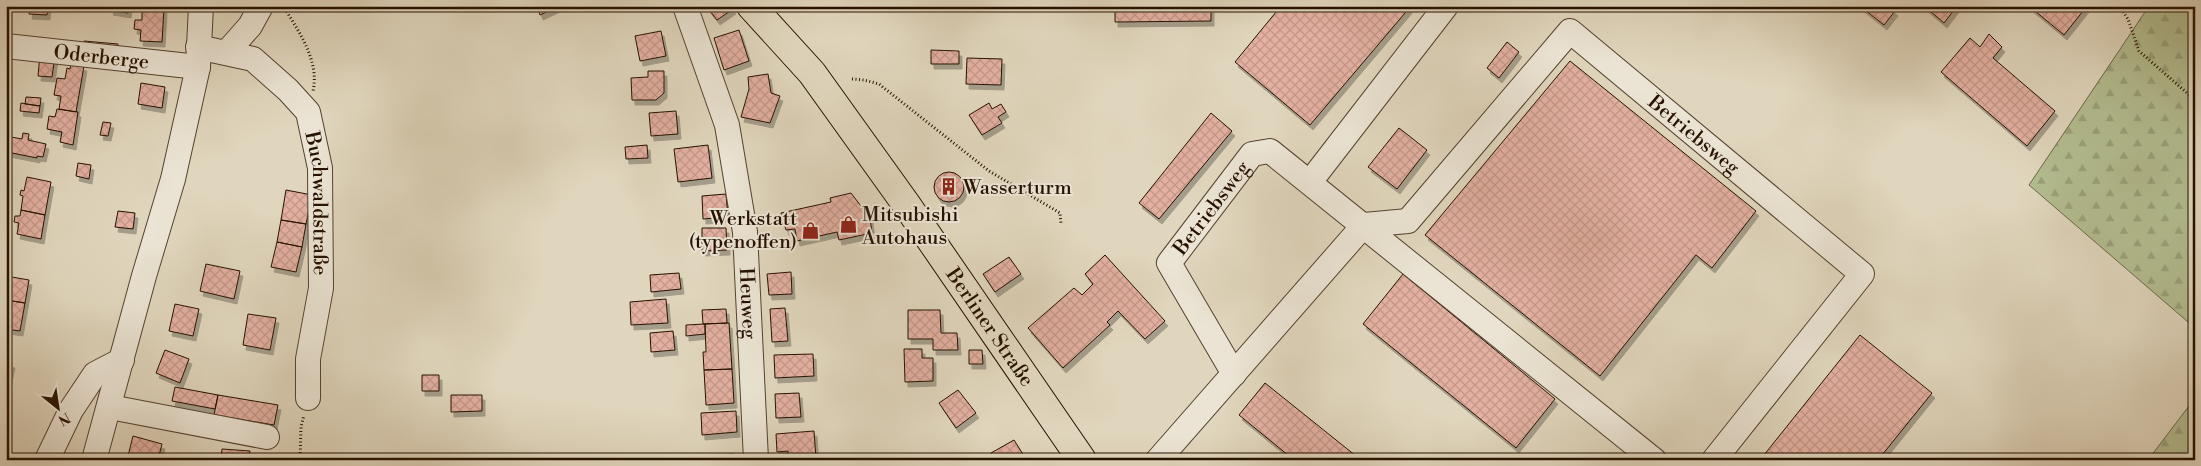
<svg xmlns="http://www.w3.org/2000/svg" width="2201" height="466" font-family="'Libre Bodoni',serif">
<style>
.forest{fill:url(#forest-firs);stroke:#6c6748}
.building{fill:url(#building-cross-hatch);stroke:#251100;filter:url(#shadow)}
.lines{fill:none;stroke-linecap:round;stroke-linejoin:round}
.minor-casing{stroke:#54422f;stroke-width:26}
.major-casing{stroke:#251100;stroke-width:30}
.path{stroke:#251100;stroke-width:3;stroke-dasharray:1 2.5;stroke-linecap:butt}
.minor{stroke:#ebe4d4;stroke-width:24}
.major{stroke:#e0d6bd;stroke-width:28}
.labels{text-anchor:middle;stroke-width:4;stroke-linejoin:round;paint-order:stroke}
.street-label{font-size:20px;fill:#251100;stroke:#ebe4d4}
.poi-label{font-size:20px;fill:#251100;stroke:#ebe4d4;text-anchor:start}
</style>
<defs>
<pattern id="forest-firs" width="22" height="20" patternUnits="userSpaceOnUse" patternTransform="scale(1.25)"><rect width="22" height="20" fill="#b3bd90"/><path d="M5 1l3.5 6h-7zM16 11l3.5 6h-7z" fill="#9aa17a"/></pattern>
<pattern id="building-cross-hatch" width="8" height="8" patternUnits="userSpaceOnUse" patternTransform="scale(1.25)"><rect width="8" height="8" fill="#e3b0a1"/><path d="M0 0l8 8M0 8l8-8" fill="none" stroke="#c39689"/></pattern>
<filter id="shadow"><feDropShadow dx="3" dy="5" stdDeviation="0" flood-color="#0004"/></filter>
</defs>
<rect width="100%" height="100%" fill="#e0d6bd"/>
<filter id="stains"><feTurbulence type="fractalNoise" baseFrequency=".004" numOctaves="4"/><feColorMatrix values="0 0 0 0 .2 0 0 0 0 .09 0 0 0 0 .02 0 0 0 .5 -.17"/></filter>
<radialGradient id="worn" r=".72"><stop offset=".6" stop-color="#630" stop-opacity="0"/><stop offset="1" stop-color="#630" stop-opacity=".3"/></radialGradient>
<path class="forest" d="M2139 6H2195V328L2029 185 2145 12Z
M2195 398V460H2148Z"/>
<path class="building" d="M30 6H48L47 15 29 14Z
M111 6H129L128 13 110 10Z
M537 6H559L540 15Z
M706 6H730L733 9 717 20Z
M1115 6H1211V21L1115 22Z
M1281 6H1411L1310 125 1235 62Z
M1860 6H1889L1895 11 1884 25Z
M1924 6H1957L1944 23Z
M2029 6H2087L2064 35Z
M142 7 164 8 162 42 140 41 141 30 134 29 135 20H142Z
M739 30 749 61 724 70 714 38Z
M661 31 666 56 640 61 635 36Z
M1989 34 2002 47 1993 58 2055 111 2027 146 1941 72 1970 38 1980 47Z
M84 41 118 44 117 53 84 49Z
M1507 42 1519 52 1499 78 1487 68Z
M931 50 959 51V64H931Z
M40 54 55 56 52 77 38 76Z
M967 58 1002 59 1001 85 966 84Z
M1570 61 1756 211 1712 268 1696 255 1600 376 1425 235Z
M71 64 84 66 76 112 59 109 61 96 54 95 57 78 65 79 67 68 70 69Z
M648 71H664V93L656 100H632L631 78 648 77Z
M768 74 771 93 780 96 770 123 741 117 749 89 748 77Z
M141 83 165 87 162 108 138 104Z
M26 97 41 98 40 106 25 104Z
M21 103 40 106 39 113 20 111Z
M989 103 992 109 1001 104 1006 112 998 117 1002 123 982 135 969 115Z
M57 109 78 112 73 145 60 142 62 132 47 129 49 116 55 117Z
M676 111 678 134 651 136 649 113Z
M1211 113 1232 131 1159 219 1139 203Z
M103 122 111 123 108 136 100 135Z
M1399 128 1427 150 1397 189 1368 167Z
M23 133 29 134 28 140 46 144 43 157 37 156V158L7 152 11 137 22 139Z
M647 145 648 158 626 159 625 147Z
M708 145 712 178 678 182 674 149Z
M78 163 91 165 89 179 76 176Z
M934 187a15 15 0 1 1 30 0a15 15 0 1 1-30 0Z
M27 177 51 182 45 215 21 210 23 196 20 195 21 190 24 191Z
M286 190 312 195 306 224 281 220Z
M851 193 870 218 872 233 839 240 837 232 797 241 795 229 786 230 781 213 831 202 830 198Z
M726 194 728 217 703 219 702 196Z
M21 210 45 215 41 239 17 234 19 223 14 222 15 216H20Z
M118 211 135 213 133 229 115 227Z
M281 220 306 224 302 247 277 242Z
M702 228H726L727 250 702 251Z
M277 242 302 247 296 272 271 267Z
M1105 255 1165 321 1145 339 1118 311 1107 322 1110 325 1063 368 1028 328 1074 288 1082 295 1093 284 1085 274Z
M1009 257 1021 274 995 292 983 274Z
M206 264 240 271 234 299 200 291Z
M791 272 792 294 769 295 767 274Z
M679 273 681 289 651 292 650 275Z
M1403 274 1555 399 1516 448 1363 324Z
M6 276 29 280 25 303 6 300Z
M666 299 668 323 631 325 630 302Z
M6 300 25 303 20 331 6 329Z
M175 304 199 309 193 336 169 331Z
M785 308 788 341 772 342 770 309Z
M726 309 727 323 703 324 702 310Z
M908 310H940L941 333H957L958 350H933V339H908Z
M248 314 276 318 270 350 243 345Z
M729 323 732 369 704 370 703 352H706L705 324Z
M705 324V334L686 336V325Z
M673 331 675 350 651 352 650 333Z
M1860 335 1932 393 1878 460H1760Z
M904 349H922V358H933V381L905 382Z
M165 350 189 359 180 383 156 373Z
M969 350H982L983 364H969Z
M813 354 814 376 775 378 774 355Z
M6 362 12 363 7 387H6Z
M732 369 734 403 706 405 704 370Z
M422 375H439V391H422Z
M1265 383 1361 460H1294L1239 415Z
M175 387 218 395 215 409 172 401Z
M958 390 976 413 956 428 939 403Z
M799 393 801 417 776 418 775 394Z
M218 395 278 405 274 425 214 415Z
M451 395H482V411L451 412Z
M736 411 737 432 702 435 701 413Z
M814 431 816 459 788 460V451L777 452 776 434Z
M133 436 162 444 158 460H127Z
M1014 440 1026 459 995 460 991 453Z
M222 449 250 451 249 460H221Z
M734 454V460H709V455Z"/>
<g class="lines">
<defs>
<g id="minor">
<path id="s1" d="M685 6 727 125 745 232 756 460"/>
<path id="s2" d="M6 46 198 67"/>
<path id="s3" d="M198 47 253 59 288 90 308 112 320 168 321 288 308 359V398"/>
<path d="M227 52 250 26 261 6"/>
<path d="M1310 182 1446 6"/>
<path id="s4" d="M1234 374 1169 263 1252 154 1270 151 1654 460"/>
<path d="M110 407 267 437"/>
<path d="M47 460 71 410 95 374 122 360"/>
<path d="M94 460 144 276 173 179 198 67 201 6"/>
<path id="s5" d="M1158 460 1364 225 1408 221 1570 31 1862 274 1714 460"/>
</g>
<g id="major">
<path id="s6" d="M751 6 812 73 906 204 1082 460"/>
</g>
</defs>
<use href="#minor" class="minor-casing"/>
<use href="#major" class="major-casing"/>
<path class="path" d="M283 6C298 30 320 61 313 91
M2119 6 2128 19 2139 51 2195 100
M852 79 864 80 879 84 989 171 1060 213 1061 224
M300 460 301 427 304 415"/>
<use href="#minor" class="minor"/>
<use href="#major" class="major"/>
</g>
<defs>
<symbol id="building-bare" viewBox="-9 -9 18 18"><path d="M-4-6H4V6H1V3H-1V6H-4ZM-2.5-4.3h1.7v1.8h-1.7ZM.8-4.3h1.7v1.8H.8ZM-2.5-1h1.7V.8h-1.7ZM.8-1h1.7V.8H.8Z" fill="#8f2418" stroke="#ebe4d4" stroke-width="2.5" paint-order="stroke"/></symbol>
<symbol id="shop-bare" viewBox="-9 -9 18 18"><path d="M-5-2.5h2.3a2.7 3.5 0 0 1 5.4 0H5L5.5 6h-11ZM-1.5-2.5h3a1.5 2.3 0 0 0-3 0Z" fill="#8f2418" stroke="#ebe4d4" stroke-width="2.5" paint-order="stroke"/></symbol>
</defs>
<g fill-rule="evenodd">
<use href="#building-bare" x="936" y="174" width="25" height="25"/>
<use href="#shop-bare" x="836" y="212" width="25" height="25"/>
<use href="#shop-bare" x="798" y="218" width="25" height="25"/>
</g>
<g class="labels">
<g class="street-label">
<text dy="7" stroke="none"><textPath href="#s2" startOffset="96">Oderberge</textPath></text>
<text dy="7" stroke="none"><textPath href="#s5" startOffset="768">Betriebsweg</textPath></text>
<text dy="7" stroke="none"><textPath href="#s3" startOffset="225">Buchwaldstraße</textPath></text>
<text dy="7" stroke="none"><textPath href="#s4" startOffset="198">Betriebsweg</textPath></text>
<text dy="7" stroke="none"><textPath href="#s1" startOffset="306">Heuweg</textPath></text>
<text dy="7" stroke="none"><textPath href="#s6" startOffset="401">Berliner Straße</textPath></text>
</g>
<g class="poi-label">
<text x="963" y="194">Wasserturm</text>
<text x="862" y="221">Mitsubishi<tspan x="862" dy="23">Autohaus</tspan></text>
<text x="797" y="225" text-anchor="end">Werkstatt<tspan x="797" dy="23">(typenoffen)</tspan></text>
</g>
</g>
<rect width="2201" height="466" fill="none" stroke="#e0d6bd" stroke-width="25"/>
<rect x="8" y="8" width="2186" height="451" fill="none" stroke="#251100" stroke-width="2.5"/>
<rect x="12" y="12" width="2176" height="441" fill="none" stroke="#251100"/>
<g transform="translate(58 408) rotate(150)" stroke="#ebe4d4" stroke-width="4" paint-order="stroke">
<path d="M0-4L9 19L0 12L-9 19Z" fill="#251100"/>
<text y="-8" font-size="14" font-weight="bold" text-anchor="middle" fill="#251100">N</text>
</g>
<rect width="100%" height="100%" filter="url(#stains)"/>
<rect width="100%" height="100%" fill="url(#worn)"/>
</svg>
